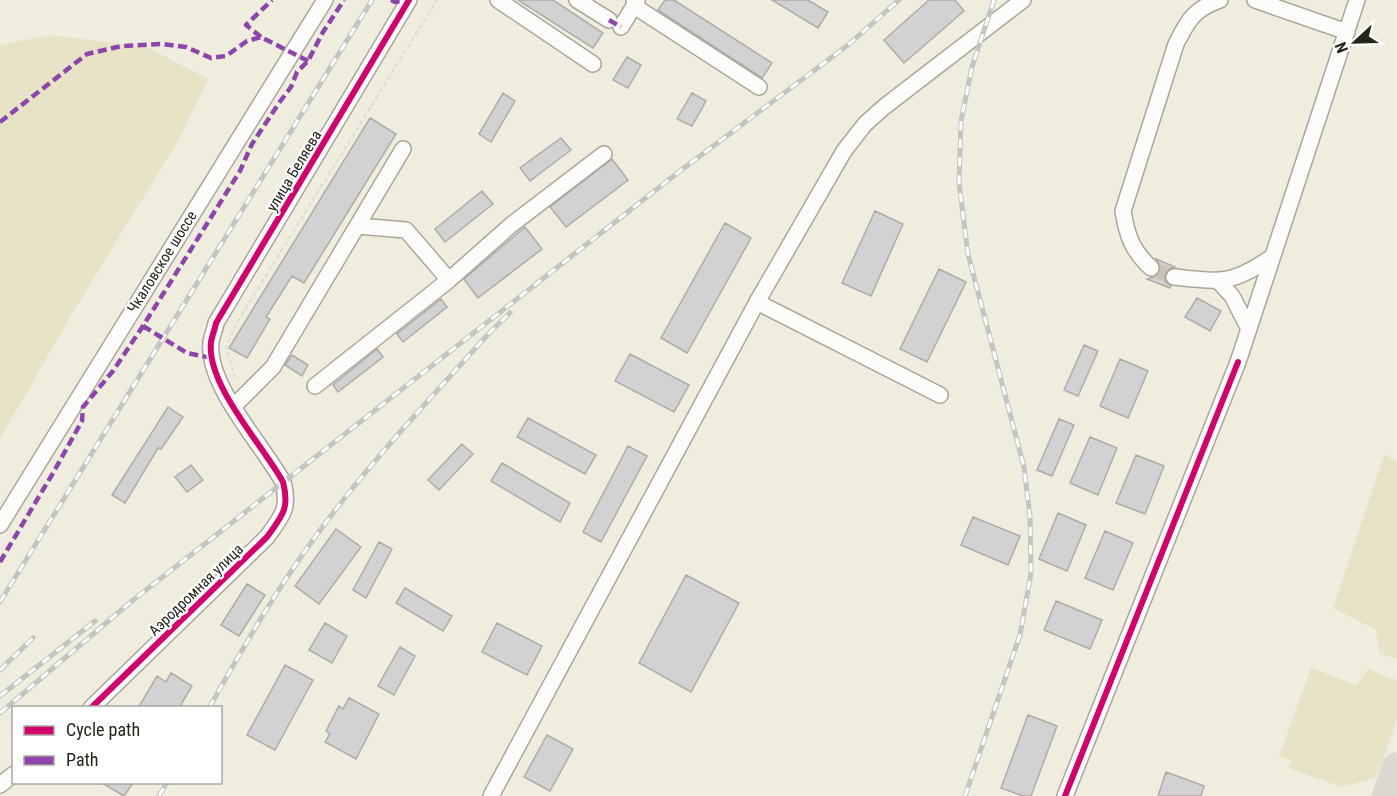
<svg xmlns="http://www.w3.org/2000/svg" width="1397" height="796" font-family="'Roboto Condensed',sans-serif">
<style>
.green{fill:#e6e3c6}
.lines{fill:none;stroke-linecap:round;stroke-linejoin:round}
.taxiway{stroke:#dad8cf;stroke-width:30}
.building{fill:#d4d1d3;stroke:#aeacaa;stroke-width:1.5}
.minor-tunnel{stroke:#c7c5b7;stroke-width:15;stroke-dasharray:15 8;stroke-linecap:butt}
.minor-casing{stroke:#a9a79b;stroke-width:18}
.path{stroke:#dddcd7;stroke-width:2;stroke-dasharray:4.5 3;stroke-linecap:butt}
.minor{stroke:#fdfcfa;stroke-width:15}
.rail-casing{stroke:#c4c4c0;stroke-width:5}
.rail{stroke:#fff;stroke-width:3;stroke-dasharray:9;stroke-linecap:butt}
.quiet{stroke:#8e44ad;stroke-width:4.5;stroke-dasharray:9 4.5;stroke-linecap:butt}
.cycleway-casing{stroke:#fff;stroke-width:10}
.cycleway{stroke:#d6006c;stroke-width:6}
.labels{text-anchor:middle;stroke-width:4.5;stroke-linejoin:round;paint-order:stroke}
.street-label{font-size:15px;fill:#25241a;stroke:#fff}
</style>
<rect width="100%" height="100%" fill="#efedde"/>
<path class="green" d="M50 35 147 47 208 79 181 136 70 317 0 439V45Z
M1384 455 1397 461V659L1379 653 1376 630 1333 608Z
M1311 668 1356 685 1369 669 1397 681V718L1380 769 1374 778 1342 787 1288 768 1291 760 1279 756Z"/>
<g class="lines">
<path class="taxiway" d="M1387 796 1397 767"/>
</g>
<path class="building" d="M518 0H553L603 33 593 48Z
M665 0H674L772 63 762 78 658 10Z
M772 0H808L828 12 818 28Z
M929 0H955L964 11 904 63 884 40Z
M627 57 641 65 628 88 613 80Z
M503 93 515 101 491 142 479 134Z
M692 93 706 101 692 126 677 119Z
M370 118 396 134 304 283 292 276 266 317 270 319 247 358 229 348Z
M561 138 571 150 530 181 520 168Z
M612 159 628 180 566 227 550 207Z
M482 191 493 204 445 242 435 229Z
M875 211 903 224 871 296 842 283Z
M725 223 751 238 687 353 661 338Z
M525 227 542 249 478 298 464 279Z
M1156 259 1175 267 1170 268 1164 275 1165 281 1171 286 1170 288 1147 279 1154 277 1160 271V265Z
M939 269 966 282 927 362 900 349Z
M1197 298 1221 311 1210 331 1185 317Z
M441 299 447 307 403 342 397 334Z
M1084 345 1098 351 1078 396 1064 390Z
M377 349 383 357 338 392 333 385Z
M630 354 689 385 674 412 615 381Z
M292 355 308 365 302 376 285 365Z
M1120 359 1148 371 1128 418 1100 406Z
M168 407 183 417 161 449 158 448 125 503 112 495Z
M528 418 596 455 585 474 517 437Z
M1059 419 1074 425 1052 476 1037 470Z
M1090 437 1117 448 1098 495 1070 483Z
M462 444 473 454 439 490 428 480Z
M628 446 647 456 601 542 583 532Z
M1136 455 1164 466 1145 514 1116 503Z
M502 463 570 503 560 522 491 481Z
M191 465 203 480 187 492 175 477Z
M1058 513 1086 525 1067 571 1039 559Z
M973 517 1020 536 1008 565 961 545Z
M336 529 361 547 319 604 295 586Z
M1105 531 1133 543 1113 590 1085 578Z
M379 542 392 549 366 598 353 590Z
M686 575 739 603 691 692 639 663Z
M247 584 265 595 239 636 221 625Z
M405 588 452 616 443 631 396 603Z
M1056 601 1102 620 1090 649 1044 630Z
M325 623 347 636 332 663 309 650Z
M497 623 542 646 527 675 482 652Z
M400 647 415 656 394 695 378 686Z
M285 665 313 680 275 750 247 735Z
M171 673 192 686 179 708H138L157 676 166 682Z
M349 698 379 714 356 759 325 742 330 734 326 731 339 706 343 709Z
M1028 715 1057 726 1031 796H1023L1001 788Z
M547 735 573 749 550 791 524 777Z
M1166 772 1204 786 1201 796H1158Z
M102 783H133L124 796Z"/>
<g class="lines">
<path class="minor-tunnel" d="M1151 268 1174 277"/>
<defs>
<path id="minor" d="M498 0 593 64
M577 0 609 20
M634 0 637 2 634 6 759 87
M1255 0 1347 32
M621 27 634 6
M357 226 406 230 449 280
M1151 268C1132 250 1127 236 1123 211L1176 44C1188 20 1194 9 1220 0
M1174 277C1222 282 1232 285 1273 256
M1219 282 1232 296 1249 329
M757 302 940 395
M315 386 449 280 511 225 604 154
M234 406 273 367 403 149
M0 525 325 0
M91 708 267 537C282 516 290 509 283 482 263 445 206 385 211 342 212 336 215 329 216 323L409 0
M0 785 14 774
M491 796 757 302 844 151 865 124 884 107 1023 0
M1065 796 1238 362 1357 0"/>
</defs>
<use href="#minor" class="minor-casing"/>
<path class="path" d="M235 378 226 347 239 319 437 0"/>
<use href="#minor" class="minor"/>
<defs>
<path id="rail" d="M0 602 372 0
M0 670 33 638
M0 696 95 621
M209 708C242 650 274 593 313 540 367 465 430 399 491 331L510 313
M0 713 132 601 680 171 848 45 899 0
M159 796 167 782
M965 796 1020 635 1031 573 1030 517 1024 467 968 254 959 183 961 121 972 67 994 0"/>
</defs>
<use href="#rail" class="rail-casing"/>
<use href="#rail" class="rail"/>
<path class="quiet" d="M391 0 395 2 406 0
M609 20 621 27
M261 37 246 25 272 0
M0 122 87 54 122 46 162 44 186 47 211 58 226 56 247 41 261 37 308 61
M143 326 187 353 212 358
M0 562 53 473 82 421 83 407 113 371 143 326 240 171 252 144 279 103 291 87 297 72 308 61 323 32 344 0"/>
<defs>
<path id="cycleway" d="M91 708 267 537C282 516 290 509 283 482 263 445 206 385 211 342 212 336 215 329 216 323L409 0
M1065 796 1238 362"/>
</defs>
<use href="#cycleway" class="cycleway-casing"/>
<use href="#cycleway" class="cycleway"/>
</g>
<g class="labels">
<g class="street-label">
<text transform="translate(294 171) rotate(-59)" y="5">улица Беляева</text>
<text transform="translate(162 262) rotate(-58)" y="5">Чкаловское шоссе</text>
<text transform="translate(196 590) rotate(-44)" y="5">Аэродромная улица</text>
</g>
</g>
<rect x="12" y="706" width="210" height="78" fill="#ffffff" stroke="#a8a7a3" stroke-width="1.5"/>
<rect x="24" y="726" width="30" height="9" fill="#d6006c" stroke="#a8a7a3" stroke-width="1.5"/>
<text x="66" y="736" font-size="18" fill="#25241a">Cycle path</text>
<rect x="24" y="756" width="30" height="9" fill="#8e44ad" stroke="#a8a7a3" stroke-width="1.5"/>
<text x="66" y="766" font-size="18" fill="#25241a">Path</text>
<g transform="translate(1355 42) rotate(248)" stroke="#ffffff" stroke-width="4.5" paint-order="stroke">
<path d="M0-4.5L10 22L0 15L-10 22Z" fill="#25241a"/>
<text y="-9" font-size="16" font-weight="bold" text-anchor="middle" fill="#25241a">N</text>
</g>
</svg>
